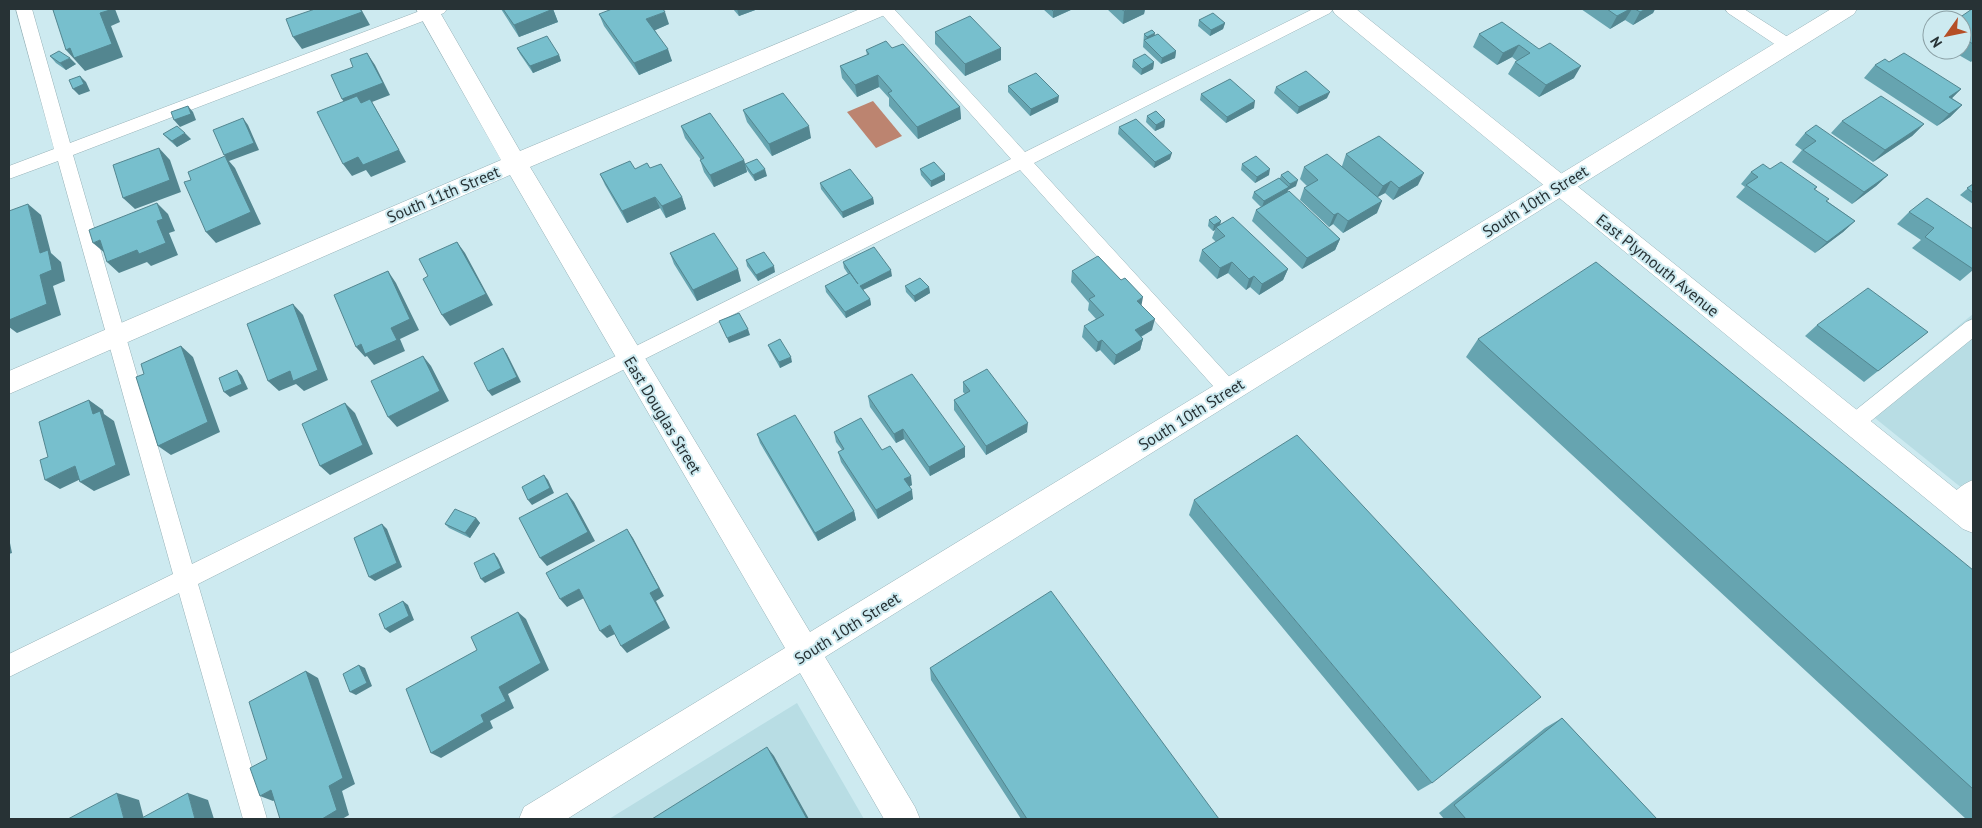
<svg xmlns="http://www.w3.org/2000/svg" width="1982" height="828" font-family="'PT Sans',sans-serif">
<style>
.built{fill:#b8dde4}
.water{fill:#bc8470}
.lines{fill:none;stroke-linecap:round;stroke-linejoin:round}
.service-casing{stroke:#96b1b7;stroke-width:1}
.minor-casing{stroke:#96b1b7;stroke-width:1}
.secondary-casing{stroke:#96b1b7;stroke-width:1}
.service{fill:#fff;fill-rule:evenodd}
.minor{fill:#fff;fill-rule:evenodd}
.secondary{fill:#fff;fill-rule:evenodd}
.wall{fill:#66a4b0}
.shaded-wall{fill:#538690}
.building{fill:#77bfcd;stroke:#538690}
.labels{text-anchor:middle;stroke-width:4;stroke-linejoin:round;paint-order:stroke}
.street-label{font-size:16px;fill:#273235;stroke:#cdeaf0}
</style>
<rect width="100%" height="100%" fill="#cdeaf0"/>
<path class="built" d="M1973 314V497L1860 406Z
M797 703 864 819H609Z"/>
<path class="water" d="M873 101 902 136 876 148 847 112Z"/>
<g class="lines">
<defs>
<path id="service" d="M16 9H32L70 143 425 9H447L444 13 73 155 192 564 622 353 1011 159 877 9H894L1025 152 1313 9H1333L1330 13 1034 163 1236 384 1239 390 1236 396 1229 398 1222 396 1020 170 198 584 267 819H243L179 593 9 677V654L173 574 58 161 9 179V166L54 149Z
M1725 9H1744L1794 41 1796 45 1794 49 1788 50 1782 49 1728 13Z
M1973 319V338L1861 429 1854 432 1847 429 1844 423 1847 417 1966 322Z
M1973 480V502L1962 512 1955 514 1948 512 1944 505C1950 494 1962 484 1973 480Z"/>
<path id="minor" d="M416 9H438L520 151 860 9H890L887 14 530 167 810 632 1831 9H1857L1854 14 825 657 915 807 920 819H884L800 673 567 819H519L524 807 785 648 510 175 9 394V371L501 160Z"/>
<path id="secondary" d="M1332 9H1356L1973 503V533L1963 529 1335 14Z"/>
</defs>
<use href="#service" class="service-casing"/>
<use href="#minor" class="minor-casing"/>
<use href="#secondary" class="secondary-casing"/>
<use href="#service" class="service"/>
<use href="#minor" class="minor"/>
<use href="#secondary" class="secondary"/>
</g>
<path class="wall" d="M501 9H553L558 22 519 37Z
M733 9H758L739 16Z
M1043 9H1073L1053 18Z
M1107 9H1145L1144 14 1123 24Z
M1581 9H1655L1653 13 1633 25 1625 20 1610 29Z
M1973 9V60L1971 62 1950 50H1962V20Z
M599 14 669 24 655 30 672 61 639 75 604 26Z
M1199 20 1225 23 1223 29 1210 36 1198 26Z
M1502 22 1574 78 1539 97 1508 74 1515 62 1517 61 1512 57 1497 65 1473 47 1479 34Z
M935 32 1001 60 965 76 935 44Z
M1144 34 1155 35 1176 51 1175 58 1161 64 1143 47Z
M517 48 559 55 561 61 533 73 520 54Z
M892 48 960 107 961 119 918 139 889 106V98L879 87 857 97 842 78 840 66 867 55 866 50Z
M50 56 76 64 66 70 56 63Z
M1133 60 1154 62 1153 69 1141 75 1132 67Z
M1875 65 1961 89 1952 98 1962 105 1950 117 1937 126 1864 78Z
M1008 86 1058 102 1030 116 1008 92Z
M1276 87 1327 98 1297 114 1274 93Z
M1201 94 1254 108 1226 123 1200 100Z
M743 110 811 138 772 156 747 122Z
M1147 116 1165 120 1164 127 1155 131 1146 122Z
M1842 121 1924 124 1912 136 1873 162 1831 133Z
M681 126 744 160 747 172 714 187 704 172 700 160H701L685 138Z
M1119 127 1170 159 1154 168 1118 134Z
M1805 133 1888 175 1876 186 1852 204 1792 162 1802 150 1795 145Z
M163 134 191 139 177 147 169 140Z
M1346 154 1418 185 1393 200 1385 193 1378 197 1377 213 1343 233 1333 224 1329 227 1300 200 1304 188 1307 186 1300 179 1304 167 1342 166Z
M745 164 767 176 755 181 747 170Z
M1242 164 1269 175 1255 183 1241 170Z
M650 168 682 197 686 209 666 218 660 208 627 223 605 185 600 174 635 169Z
M920 169 945 180 931 187 921 175Z
M1770 169 1817 187 1815 190 1827 201 1855 221 1843 232 1815 253 1736 197 1745 187 1741 184 1751 172Z
M1281 175 1296 186 1288 190 1287 192 1340 239 1335 250 1302 269 1252 221 1256 210 1261 207 1252 198 1254 192 1280 178Z
M820 183 873 198 874 204 843 218 821 189Z
M1973 184V204L1960 195Z
M1909 212 1973 229V270L1960 281 1912 248 1921 240 1897 224Z
M1209 220 1221 221 1220 225 1288 269 1283 280 1259 295 1250 287 1246 290 1228 273 1217 279 1199 261 1202 250 1216 242 1212 238 1215 230 1213 231 1208 226Z
M670 253 741 281 697 301 674 264Z
M746 260 775 272 758 281 747 266Z
M843 262 892 276 863 290 870 299 871 305 846 318 826 292 825 286 848 274 844 268Z
M1072 271 1141 305 1152 330 1141 337 1143 339 1140 350 1114 365 1100 350 1096 352 1082 337 1084 326 1096 319 1088 310 1089 303 1071 282Z
M905 286 929 287 930 293 915 302 906 292Z
M1817 325 1928 332 1864 382 1805 336Z
M1478 339 1973 570V819H1966L1466 357Z
M768 345 792 362 780 368 770 350Z
M963 382 1027 432 986 455 954 410V400L965 394 963 392Z
M868 396 965 457 930 476 904 439 896 443 870 407Z
M834 432 882 450 912 485 909 487 913 499 878 519 841 462 838 452 842 450 836 442Z
M757 434 854 511 856 520 818 541 760 443Z
M1194 500 1432 783 1418 791 1189 515Z
M476 518 480 523 470 538 449 528 445 524Z
M930 668 1219 819H1021L931 680Z
M1562 718 1657 819H1444L1439 813 1545 728Z"/>
<path class="shaded-wall" d="M109 9H115L120 22 111 26 123 57 85 71 66 50 100 13Z
M360 9H361L370 25 302 49 293 37Z
M553 9 558 22 519 37 514 25Z
M737 9H758L739 16Z
M1059 9H1073L1053 18V11Z
M1130 9H1145L1144 14 1123 24 1124 11Z
M1630 9H1632L1625 20 1610 29 1617 16Z
M1646 9H1655L1653 13 1633 25 1640 12Z
M665 12 669 24 651 32 646 19Z
M1225 23 1223 29 1210 36 1211 30Z
M1155 33 1154 40 1146 43 1147 37Z
M1519 45 1512 57 1497 65 1503 53Z
M1001 48V60L965 76V64Z
M668 49 672 61 639 75 634 63Z
M1176 51 1175 58 1161 64 1162 58Z
M367 53 375 65 390 95 372 102 406 162 371 177 366 170 352 176 343 164 350 111 342 99Z
M559 55 561 61 533 73 530 66Z
M70 58 76 64 66 70 60 63Z
M1154 62 1153 69 1141 75 1142 69Z
M1581 66 1574 78 1539 97 1546 85Z
M878 75 879 87 857 97 855 85Z
M80 76 86 82 90 91 79 95 73 89Z
M1961 89 1949 101V97Z
M1330 92 1327 98 1297 114 1299 107Z
M1059 96 1058 102 1030 116 1031 109Z
M1255 101 1254 108 1226 123 1227 117Z
M1962 105 1950 117 1937 126 1949 114Z
M188 106 193 112 196 120 180 127 174 120Z
M960 107 961 119 918 139 917 127Z
M243 118 248 125 259 150 229 161 235 168 261 224 216 243 206 232 226 157 224 155Z
M1165 120 1164 127 1155 131 1156 125Z
M1924 124 1912 136 1873 162 1885 150Z
M809 126 811 138 772 156 769 144Z
M185 133 191 139 177 147 172 141Z
M159 148 170 160 181 192 135 209 123 198Z
M1172 153 1170 159 1154 168 1155 162Z
M744 160 747 172 714 187 710 175Z
M765 169 767 176 755 181 753 175Z
M1270 169 1269 175 1255 183 1257 177Z
M1424 173 1418 185 1393 200 1399 188Z
M945 174V180L931 187V181Z
M1888 175 1876 186 1852 204 1864 192Z
M1298 180 1296 186 1288 190 1290 184Z
M1391 181 1385 193 1377 197 1383 186Z
M1289 187 1287 193 1262 207 1264 201Z
M655 197 660 208 627 223 622 211Z
M682 197 686 209 666 218 662 206Z
M873 198 874 204 843 218 842 212Z
M1382 201 1377 213 1343 233 1348 221Z
M157 203 168 214 175 231 169 233 178 255 151 266 147 262 119 273 107 262 157 221Z
M28 204 41 215 51 253 61 262 65 281 53 286 61 315 17 333 9 327V320L40 275V253Z
M1338 213 1333 224 1329 227 1334 215Z
M1221 221 1219 227H1216L1215 230 1213 231 1214 225Z
M1855 221 1843 232 1815 253 1827 242Z
M1340 239 1335 250 1302 269 1307 258Z
M100 240 106 254 93 243Z
M457 242 465 253 493 305 450 326 442 315Z
M1232 262 1228 273 1217 279 1220 268Z
M774 266 775 272 758 281 756 275Z
M738 269 741 281 697 301 693 290Z
M1288 269 1283 280 1259 295 1262 284Z
M891 270 892 276 860 291V286Z
M388 271 396 283 419 330 400 339 405 351 374 365 367 356 365 357 356 347 391 328Z
M1254 276 1250 287 1246 290 1249 279Z
M929 287 930 293 915 302 914 296Z
M1143 297 1141 308 1137 301Z
M870 299 871 305 846 318 845 312Z
M293 304 303 315 328 380 304 391 296 384 279 391 268 381Z
M1155 319 1152 330 1133 341 1135 330Z
M748 329 750 335 729 343 727 338Z
M1143 339 1140 350 1114 365 1116 355Z
M1102 340 1100 350 1096 352 1098 342Z
M181 346 193 357 220 432 171 455 158 446Z
M503 348 507 354 521 382 492 396 488 391Z
M423 356 431 366 449 401 397 427 388 417Z
M791 357 792 362 780 368 779 362Z
M237 370 242 376 248 389 230 397 224 392Z
M89 400 103 410 104 414 114 421 130 475 94 491 80 482Z
M345 403 355 413 373 454 330 475 320 466Z
M1028 423 1027 432 986 455V446Z
M903 429 904 439 896 443 894 434Z
M965 447V457L930 476 929 467Z
M75 466 89 475 60 489 45 480Z
M544 475 548 480 554 493 532 505 528 500Z
M911 476 912 485 905 488 904 479Z
M912 490 913 499 878 519 876 510Z
M567 493 574 502 595 541 547 566 540 558Z
M854 511 856 520 818 541 815 533Z
M476 518 480 523 470 538 465 533Z
M382 524 387 529 402 567 375 581 369 577Z
M627 529 633 538 664 596 656 601 670 628 627 653 621 646 650 593Z
M9 538 12 553 9 554Z
M494 553 498 558 505 573 485 583 481 579Z
M579 589 586 597 567 607 560 599Z
M403 601 408 605 414 620 390 633 385 629Z
M518 612 526 619 549 670 508 694 514 708 490 721 493 728 441 758 431 753 499 687Z
M610 625 617 633 607 638 600 631Z
M359 665 365 668 372 686 356 695 350 692Z
M306 671 318 678 355 784 342 791 349 815 342 819H322L329 786Z
M767 747 774 756 809 819H807Z
M271 790 284 795 273 801 260 796Z
M117 793 139 800 144 819H124Z
M188 793 208 800 214 819H195Z"/>
<path class="building" d="M56 9H109L110 10 100 13 112 44 74 58 70 48 66 50 53 10Z
M315 9H360L362 12 293 37 286 19Z
M503 9H553L514 25Z
M612 9H663L665 12 646 19 668 49 634 63 599 14Z
M1051 9H1059L1053 11Z
M1121 9H1130L1124 11Z
M1607 9H1630L1617 16Z
M1635 9H1646L1640 12Z
M1972 9H1973V44L1962 37V20H1956Z
M1213 13 1225 23 1211 30 1199 20Z
M970 16 1001 48 965 64 935 32Z
M1502 22 1539 49 1550 43 1581 66 1546 85 1515 62 1530 53 1519 45 1503 53 1479 34Z
M1152 30 1155 33 1147 37 1144 34Z
M1158 34 1176 51 1162 58 1144 40Z
M547 36 559 55 530 66 517 48Z
M886 41 892 48 903 44 960 107 917 127 888 93 892 91 878 75 855 85 840 66 869 54 866 50Z
M59 51 70 58 60 63 50 56Z
M367 53 383 83 342 99 331 75 353 67 350 59Z
M1904 53 1961 89 1949 97 1962 105 1949 114 1875 65 1885 59 1889 62Z
M1145 54 1154 62 1142 69 1133 60Z
M1306 71 1330 92 1299 107 1276 87Z
M1036 73 1059 96 1031 109 1008 86Z
M80 76 84 84 73 89 69 80Z
M1230 79 1255 101 1227 117 1201 94Z
M783 93 809 126 769 144 743 110Z
M357 96 361 103 370 99 399 150 363 165 358 157 343 164 317 112Z
M1881 96 1924 124 1885 150 1842 121Z
M188 106 191 114 174 120 171 112Z
M1156 111 1165 120 1156 125 1147 116Z
M710 113 744 160 710 175 700 160 704 158 681 126Z
M243 118 254 143 224 155 213 130Z
M1136 119 1172 153 1155 162 1119 127Z
M1816 125 1888 175 1864 192 1803 150 1816 141 1805 133Z
M177 126 185 133 172 141 163 134Z
M1379 136 1424 173 1399 188 1391 181 1383 186 1346 154Z
M159 148 170 180 123 198 113 165Z
M1327 154 1382 201 1348 221 1338 213 1334 215 1304 188 1318 180 1304 167Z
M225 156 251 212 206 232 184 182 191 180 188 172Z
M1256 156 1270 169 1257 177 1242 164Z
M757 159 765 169 753 175 745 164Z
M630 161 635 169 647 163 650 168 661 164 682 197 662 206 655 197 622 211 600 174Z
M934 162 945 174 931 181 920 169Z
M1781 162 1817 187 1814 189 1829 199 1826 201 1855 221 1827 242 1746 185 1758 177 1751 172 1763 164 1770 169Z
M850 169 873 198 842 212 820 183Z
M1288 171 1298 180 1290 184 1281 175Z
M1279 178 1289 187 1264 201 1254 192Z
M1973 184V193L1967 188Z
M1289 191 1340 239 1307 258 1256 210Z
M1927 198 1973 229V269L1925 237 1934 228 1909 212Z
M157 203 163 219 157 221 166 243 139 254 137 250 107 262 100 240 93 243 89 230Z
M28 204 40 253 48 250 52 270 40 275 47 304 9 320V211Z
M1216 216 1221 221 1214 225 1209 220Z
M1233 217 1288 269 1262 284 1254 276 1249 279 1232 262 1220 268 1202 250 1225 236 1216 227Z
M714 233 738 269 693 290 670 253Z
M457 242 486 294 442 315 423 279 428 276 419 259Z
M874 247 891 270 860 286 870 299 845 312 825 286 850 273 858 284 843 262Z
M764 252 774 266 756 275 746 260Z
M1098 256 1121 280 1125 278 1143 297 1137 301 1155 319 1135 330 1143 339 1116 355 1102 340 1098 342 1084 326 1104 315 1089 299 1095 296 1072 271Z
M1596 262 1973 570V789L1478 339Z
M388 271 410 319 391 328 397 340 365 354 361 344 356 347 334 295Z
M920 278 929 287 914 296 905 286Z
M1868 288 1928 332 1878 371 1817 325Z
M293 304 318 370 293 381 290 371 268 381 247 324Z
M739 313 748 329 727 338 719 321Z
M780 339 791 357 779 362 768 345Z
M181 346 208 422 158 446 136 377 144 374 141 364Z
M503 348 517 377 488 391 474 363Z
M423 356 440 391 388 417 371 381Z
M987 369 1028 423 986 446 954 400 970 391 963 382Z
M237 370 242 384 224 392 219 378Z
M912 374 965 447 929 467 903 429 894 434 868 396Z
M89 400 93 414 100 411 116 465 80 482 75 466 45 480 40 460 48 457 39 422Z
M345 403 363 445 320 466 302 424Z
M795 415 854 511 815 533 757 434Z
M861 418 882 450 890 446 911 476 904 479 912 490 876 510 838 452 844 449 834 432Z
M1297 435 1541 697 1432 783 1194 500Z
M544 475 550 488 528 500 522 487Z
M567 493 588 532 540 558 519 518Z
M455 509 476 518 465 533 445 524Z
M382 524 397 563 369 577 354 538Z
M627 529 659 588 650 593 665 620 621 646 610 625 600 631 579 589 560 599 546 573Z
M494 553 501 568 481 579 474 563Z
M1051 591 1219 819H1027L930 668Z
M403 601 409 616 385 629 379 614Z
M518 612 541 663 499 687 506 701 481 715 484 722 431 753 406 689 477 650 471 637Z
M359 665 367 683 350 692 343 674Z
M306 671 343 778 329 786 337 810 322 819H280L271 790 260 796 250 768 267 759 249 702Z
M1562 718 1657 819H1466L1454 805Z
M767 747 807 819H652Z
M117 793 124 819H68Z
M188 793 195 819H140Z"/>
<g class="labels">
<g class="street-label">
<text transform="translate(443 194) rotate(-23)" y="6">South 11th Street</text>
<text transform="translate(1535 201) rotate(-32)" y="6">South 10th Street</text>
<text transform="translate(1658 265) rotate(39)" y="6">East Plymouth Avenue</text>
<text transform="translate(1191 414) rotate(-32)" y="6">South 10th Street</text>
<text transform="translate(663 415) rotate(59)" y="6">East Douglas Street</text>
<text transform="translate(847 628) rotate(-32)" y="6">South 10th Street</text>
</g>
</g>
<rect width="1982" height="828" fill="none" stroke="#273235" stroke-width="20"/>
<g transform="translate(1947 35) rotate(237)"><circle r="24" fill="#cdeaf0" stroke="#8ba0a5"/>
<path d="M0-4L9 19L0 12L-9 19Z" fill="#b54e26"/>
<text y="-8" font-size="14" font-weight="bold" text-anchor="middle" fill="#273235">N</text>
</g>
</svg>
